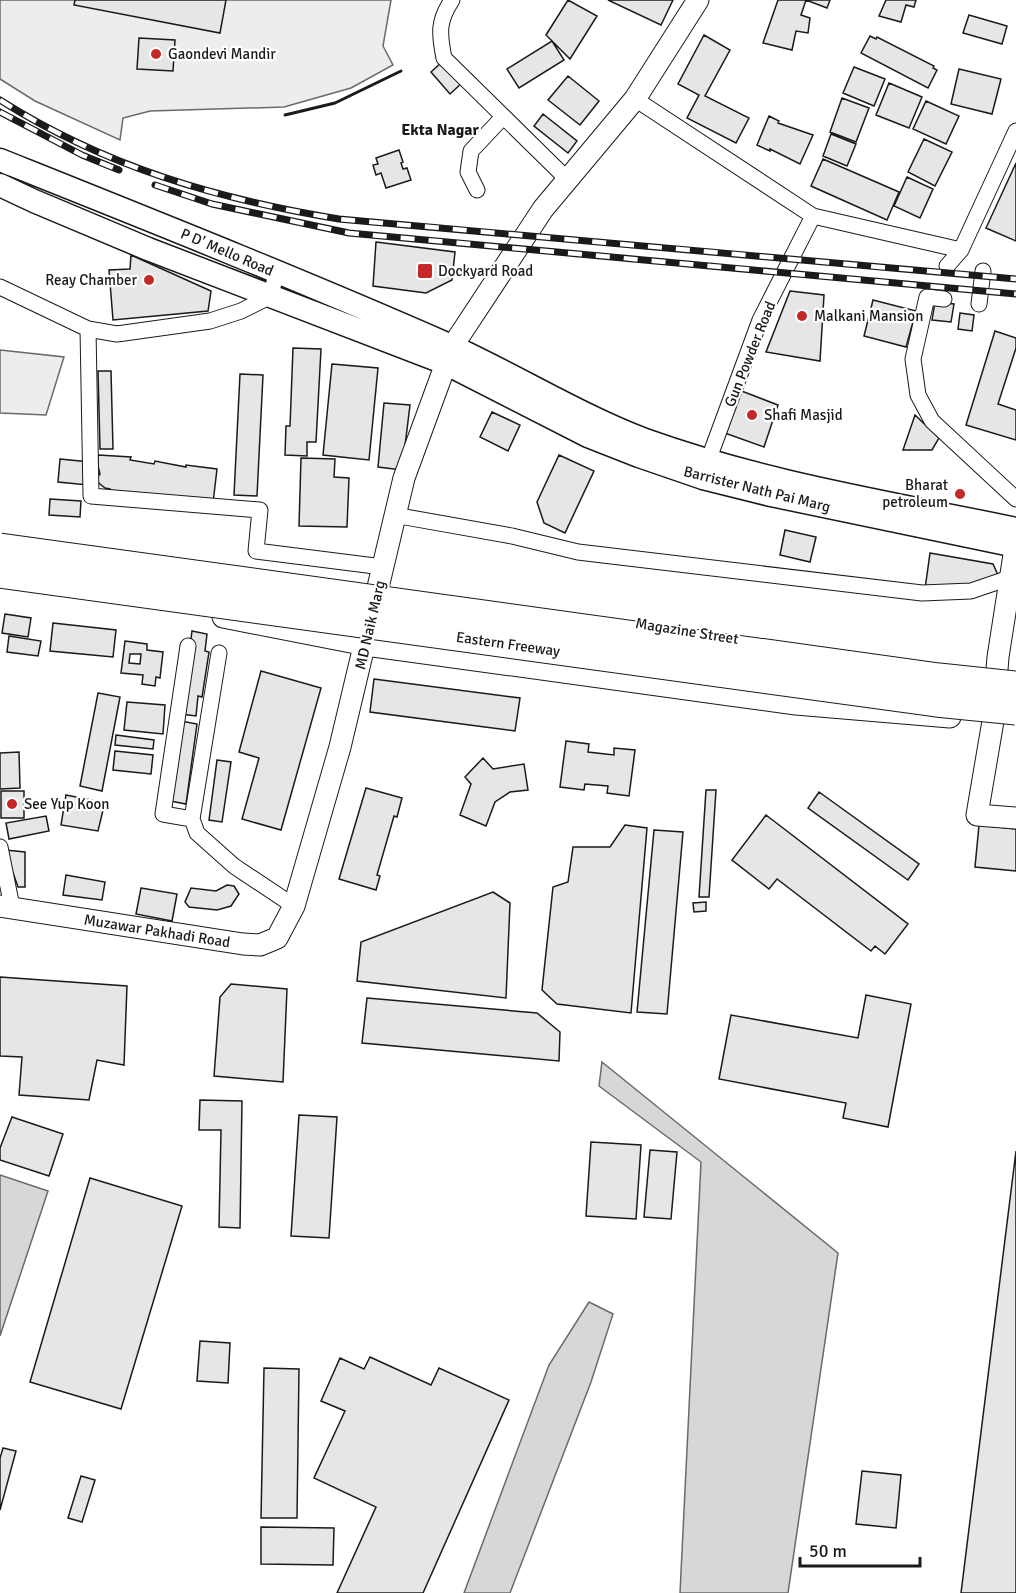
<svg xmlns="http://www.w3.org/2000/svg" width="1016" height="1593" font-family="Signika,sans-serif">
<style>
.built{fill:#ededed;stroke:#6a6a6a;stroke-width:1.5}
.water{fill:#d7d7d7;stroke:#6a6a6a;stroke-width:1.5}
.building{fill:#e6e6e6;stroke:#1a1a1a;stroke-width:1.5;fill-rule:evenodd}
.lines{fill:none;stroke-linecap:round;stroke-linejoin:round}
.street-casing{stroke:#1a1a1a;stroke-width:17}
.secondary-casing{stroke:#1a1a1a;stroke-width:23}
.primary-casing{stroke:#1a1a1a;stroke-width:25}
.street{stroke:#fff;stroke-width:15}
.secondary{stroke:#fff;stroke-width:21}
.primary{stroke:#fff;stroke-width:22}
.rail-casing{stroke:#1a1a1a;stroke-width:7}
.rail{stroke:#fff;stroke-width:4.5;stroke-dasharray:14;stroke-linecap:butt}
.highway-bridge-casing{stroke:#1a1a1a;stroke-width:29;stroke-linecap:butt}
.highway-bridge{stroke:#fff;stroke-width:27}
.wall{stroke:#1a1a1a;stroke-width:3}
.poi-dot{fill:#c62828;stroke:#fff;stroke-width:2}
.labels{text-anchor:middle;stroke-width:4.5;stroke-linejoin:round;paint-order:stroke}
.poi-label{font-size:15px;fill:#1a1a1a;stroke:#fff;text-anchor:start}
.street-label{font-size:15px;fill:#1a1a1a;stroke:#fff}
.neighbourhood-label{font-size:16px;font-weight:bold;fill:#1a1a1a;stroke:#fff}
</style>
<rect width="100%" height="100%" fill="#fff"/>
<path class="built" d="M0 0H391L383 46 393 65 351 88 284 107 150 111 123 118 120 140 35 101 0 79Z
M0 350 64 357 46 415 0 413Z"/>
<path class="water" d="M602 1062 838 1253 788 1593H680L701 1162 599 1086Z
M0 1175 48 1191 0 1336Z
M589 1302 613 1314 591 1382 510 1593H464L549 1365Z"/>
<path class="building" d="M75 0H226L220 33 74 5Z
M568 0 597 16 570 59 546 35Z
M608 0H673L661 25Z
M778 0H806L801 15 810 18 808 33 796 31 792 50 763 43Z
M806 0H830L827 8Z
M886 0H916L914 7 906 5 901 22 879 16Z
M969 15 1007 26 1002 44 963 33Z
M704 35 730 50 705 96 749 118 736 143 687 118 699 95 678 84Z
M870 36 876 39 877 37 934 66 933 68 937 70 928 88 861 53Z
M139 38 175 40 173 71 137 69Z
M552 41 564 60 519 88 507 69Z
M443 61 463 82 450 94 431 72Z
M854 67 885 79 874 106 843 93Z
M959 69 1001 79 992 114 951 104Z
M568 76 599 101 580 125 548 100Z
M889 83 922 97 909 128 876 115Z
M842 98 869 108 856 142 830 132Z
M926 101 959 116 946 144 913 129Z
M543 114 577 141 568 153 534 126Z
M769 116 779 121 778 123 813 135 800 164 770 149V151L757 145Z
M831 134 856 144 847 166 823 156Z
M924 139 952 152 935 186 908 172Z
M399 150 403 162 401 163 403 169 407 168 411 180 386 188 381 173 376 175 373 165 378 164 376 158Z
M823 159 899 192 887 220 811 186Z
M1016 163V241L986 228Z
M907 177 933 189 920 218 894 206Z
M376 242 455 252 452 280 426 293 373 286Z
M131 255 211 291 208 311 113 320 109 270 130 269Z
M790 291 824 295 820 361 766 352Z
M873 300 916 311 906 347 864 336Z
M935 302 954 304 951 322 932 320Z
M960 313 974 315 972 331 958 329Z
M995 331 1016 338V348L998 404 1016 410V440L966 425Z
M293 348 321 349 316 442H307V456L285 455 286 426H290Z
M332 364 378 368 369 460 323 455Z
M98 371H111L113 449H100Z
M240 374 263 375 257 496 234 495Z
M739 390 778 405 764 447 722 432Z
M384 403 410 405 402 470 378 467Z
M492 412 520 425 508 451 480 437Z
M915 415 939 438 932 450H903Z
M98 455 131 457 130 460 154 464 155 461 186 467V465L217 469 213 503 112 494 110 489 105 488 95 480 100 474 98 466Z
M559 455 594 471 565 533 544 523 537 502Z
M301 458 335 459 334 477 349 478 347 527 299 526Z
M60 459 90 462 88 485 58 482Z
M50 499 81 501 80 517 49 515Z
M785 530 816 537 810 562 780 555Z
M930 553 993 564 998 575 961 588 925 589Z
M5 614 31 618 28 637 2 633Z
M53 623 116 630 113 657 50 651Z
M192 631 207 634 205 651 209 652 202 697 198 696 196 716 181 714Z
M9 636 41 641 38 656 7 652Z
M125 641 147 644V650L163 652 160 678 156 677 155 686 142 684 143 675 121 673ZM130 654H141L140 664 129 663Z
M261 671 321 688 281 830 242 819 259 758 239 752Z
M374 679 520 698 515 731 370 712Z
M98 693 120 697 102 791 80 786Z
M127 702 165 705 163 734 124 730Z
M181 721 197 724 186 804 170 801Z
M116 735 154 740 153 749 115 745Z
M566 741 589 744 588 752 614 755V748L635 750 629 796 607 793 608 786 585 784 584 790 560 787Z
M115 751 153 755 151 774 113 770Z
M19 752 20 788 0 789V753Z
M483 758 493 769 524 764 528 790 510 792 495 802 486 826 460 815 471 784 465 777Z
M217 760 231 762 222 822 209 820Z
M366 788 402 798 397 817 394 816 377 875 380 876 376 890 339 879Z
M706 790H716L709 897H699Z
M1 791H24V818H1Z
M819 792 919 864 908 880 808 808Z
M66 795 92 800V803L104 806 98 831 61 825Z
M766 815 908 924 885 954 875 946 871 951 777 879 769 889 732 860Z
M46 816 49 831 9 839 6 823Z
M625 825 647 828 631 1013 557 1004 542 990 553 887 568 882 573 847H610Z
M979 825 1016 829V871L975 867Z
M654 830 683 832 667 1014 637 1012Z
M5 850 25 852V887H18Z
M66 875 105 882 102 900 63 895Z
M227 885 234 886 239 894 231 906 217 910 189 907 185 902 191 888 216 891Z
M141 888 177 894 172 921 136 914Z
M493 892 510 903 506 998 357 981 361 942Z
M706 902V911L694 912 693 903Z
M0 977 127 986 124 1065 97 1060 89 1100 19 1095 22 1057 0 1056Z
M231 984 287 989 283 1082 214 1076 220 997Z
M866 995 911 1004 888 1127 843 1118 846 1103 719 1079 731 1015 858 1038Z
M367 998 537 1013 560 1032 559 1061 362 1043Z
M200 1100 242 1101 240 1228 219 1227 221 1130H199Z
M299 1115 337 1117 329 1238 291 1236Z
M12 1117 63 1134 49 1176 0 1160V1148Z
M591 1142 641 1145 636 1219 586 1216Z
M650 1150 677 1152 671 1219 644 1217Z
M1016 1151V1593H961Z
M90 1178 182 1206 121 1409 30 1382Z
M200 1341 230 1343 228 1383 197 1381Z
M370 1357 431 1385 439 1368 509 1400 423 1593H337L376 1507 314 1478 345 1411 321 1401 340 1358 364 1369Z
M264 1368 299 1369 297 1518H261Z
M3 1448 16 1451 0 1510V1458Z
M862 1471 901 1475 896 1528 856 1524Z
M81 1476 95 1480 82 1522 68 1518Z
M261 1527 334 1528 333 1565 261 1564Z"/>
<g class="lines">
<defs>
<path id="street" d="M452 0C438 21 439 33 444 58L567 179
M635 99 813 216 961 250
M477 190 468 172 471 151 503 117
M947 266 961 250 1016 131
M0 287 88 329 117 334 210 321 241 311 271 296 276 273
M944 299 927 297 913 359 918 395 932 421 1016 499
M979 304 983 271
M88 329 91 496 260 510 256 551 383 567
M708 461 760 320 813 216
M394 515 512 536 578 552 922 593 971 591 1009 578
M188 646 163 814 192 819
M219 653 192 819 197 833 234 866 294 906
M0 847 12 907"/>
<path id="secondary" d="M1016 542 998 657 993 721 977 815 1016 818
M223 617 366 645 730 695 796 704 950 717
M0 906 243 944 260 945 277 938 294 906 340 747 404 478 452 347 543 209 635 99 698 0"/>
<path id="primary" d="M0 160C150 220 301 280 449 345 515 375 577 414 645 440 765 483 892 503 1016 529
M0 185 34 201 148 249 445 363 588 436 639 456 703 478 771 495 1016 546"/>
</defs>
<use href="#street" class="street-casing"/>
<use href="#secondary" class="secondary-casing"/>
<use href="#primary" class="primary-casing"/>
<use href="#street" class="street"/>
<use href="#secondary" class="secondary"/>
<use href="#primary" class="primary"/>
<defs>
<path id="rail" d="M0 100C106 167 217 199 339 219L1016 279
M0 112 82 155 119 170
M155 185 212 204 349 233 1016 294"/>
</defs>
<use href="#rail" class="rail-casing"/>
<use href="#rail" class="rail"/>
<defs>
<path id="highway-bridge" d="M0 547 939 677 1016 685
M0 574 936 703 1016 711"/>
</defs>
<use href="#highway-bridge" class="highway-bridge-casing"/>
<use href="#highway-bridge" class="highway-bridge"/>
<path class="wall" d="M285 115 335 103 401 71"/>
</g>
<g class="poi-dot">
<circle cx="156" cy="54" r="6"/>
<rect x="417" y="263" width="16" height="16" rx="3"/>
<circle cx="149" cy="280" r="6"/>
<circle cx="802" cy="316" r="6"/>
<circle cx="752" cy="415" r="6"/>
<circle cx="960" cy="494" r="6"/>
<circle cx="12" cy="804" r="6"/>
</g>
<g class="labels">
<g class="poi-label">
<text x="168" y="59">Gaondevi Mandir</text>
<text x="438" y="276">Dockyard Road</text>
<text x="137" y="285" text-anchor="end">Reay Chamber</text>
<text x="814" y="321">Malkani Mansion</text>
<text x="764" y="420">Shafi Masjid</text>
<text x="948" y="490" text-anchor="end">Bharat<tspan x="948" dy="17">petroleum</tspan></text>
<text x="24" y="809">See Yup Koon</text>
</g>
<g class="street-label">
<text transform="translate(227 252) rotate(23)" y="5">P D' Mello Road</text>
<text transform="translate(750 354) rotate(-68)" y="5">Gun Powder Road</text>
<text transform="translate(757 489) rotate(14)" y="5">Barrister Nath Pai Marg</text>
<text transform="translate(370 625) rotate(-77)" y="5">MD Naik Marg</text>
<text transform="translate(687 631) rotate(9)" y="5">Magazine Street</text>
<text transform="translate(508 644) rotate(8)" y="5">Eastern Freeway</text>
<text transform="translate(157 931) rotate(9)" y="5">Muzawar Pakhadi Road</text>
</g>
<g class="neighbourhood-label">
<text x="440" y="135">Ekta Nagar</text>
</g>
</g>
<path d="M800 1557v9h120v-9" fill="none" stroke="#1a1a1a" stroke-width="3"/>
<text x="809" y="1557" font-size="18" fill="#1a1a1a" stroke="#ffffff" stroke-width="4.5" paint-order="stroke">50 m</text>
</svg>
